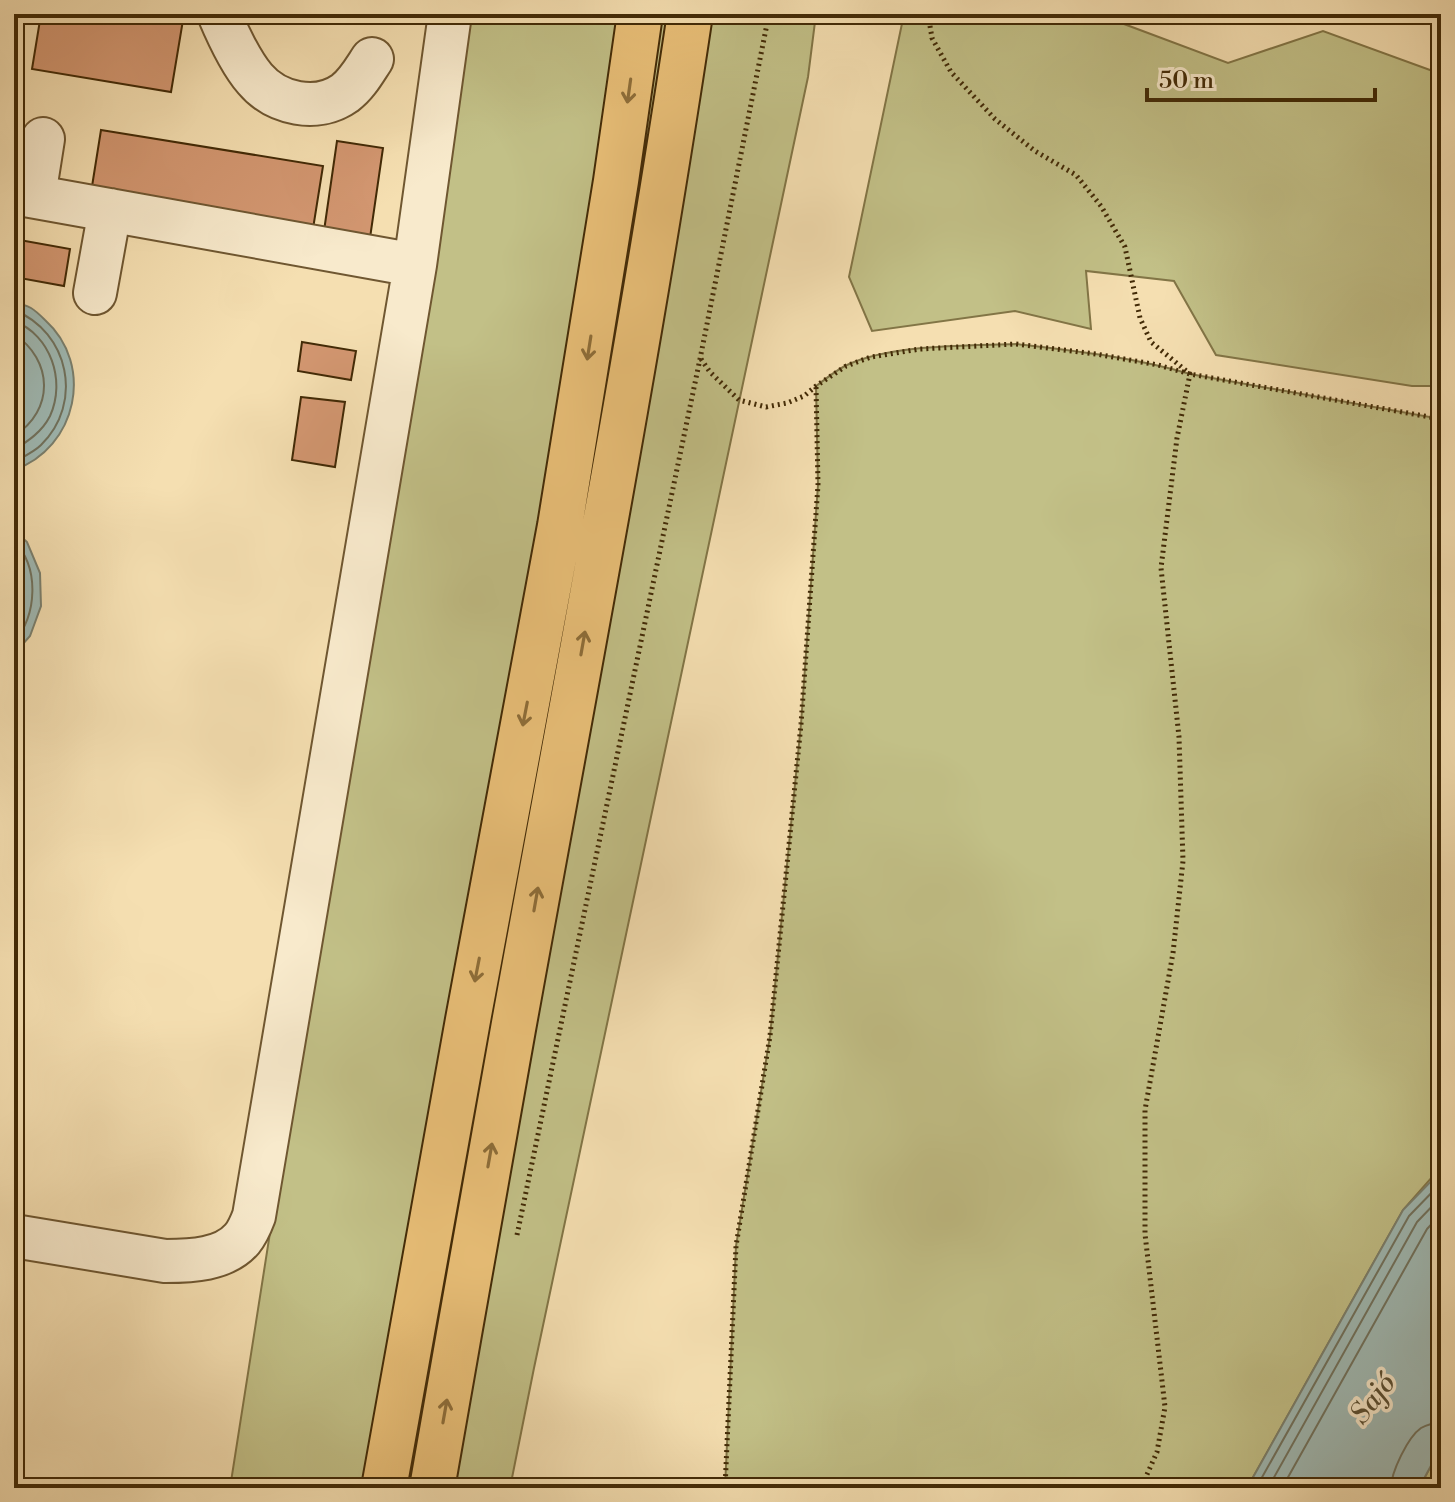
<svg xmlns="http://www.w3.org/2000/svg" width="1455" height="1502" font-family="'Libre Bodoni',serif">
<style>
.green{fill:#c2c087;stroke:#827546;stroke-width:2}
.water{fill:#9fbab5;stroke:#7a806f;stroke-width:2}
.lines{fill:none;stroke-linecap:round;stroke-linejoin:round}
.shore{stroke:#70725e;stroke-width:2}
.building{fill:#d39771;stroke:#422a06;stroke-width:2}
.minor-casing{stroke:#6f5731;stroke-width:46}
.highway-casing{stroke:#422a06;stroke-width:48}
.path{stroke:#422a06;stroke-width:5;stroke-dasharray:2 4;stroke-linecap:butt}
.minor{stroke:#f8eacc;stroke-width:42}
.highway{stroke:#eac078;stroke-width:44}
.oneway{stroke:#8e6e39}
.labels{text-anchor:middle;stroke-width:7;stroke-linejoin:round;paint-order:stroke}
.water-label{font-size:28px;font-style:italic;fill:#594e32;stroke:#f8eacc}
</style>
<rect width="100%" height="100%" fill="#f5dfb1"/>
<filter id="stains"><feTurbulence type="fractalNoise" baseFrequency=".0025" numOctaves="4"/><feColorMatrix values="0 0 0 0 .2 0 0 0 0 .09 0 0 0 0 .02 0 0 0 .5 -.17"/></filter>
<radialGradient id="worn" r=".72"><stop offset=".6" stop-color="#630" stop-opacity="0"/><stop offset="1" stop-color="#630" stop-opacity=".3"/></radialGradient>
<path class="green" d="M461 14H816L808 77 534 1368 510 1488H230Z
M904 14H1107L1116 21 1228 63 1323 31 1441 74V386H1412L1216 355 1174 281 1086 271 1091 329 1015 311 872 331 849 277Z
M1016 344C1075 351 1133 357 1190 374L1441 419V1167L1403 1210 1247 1488H725L736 1246 770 1036 801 724 818 485 816 386C826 379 836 370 847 365 892 344 967 346 1016 344Z
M1441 1447V1488H1419Z"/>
<path class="water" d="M14 301C19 304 26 305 31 308 36 311 41 316 45 320 95 365 77 448 14 470Z
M14 530 27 542 40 573 41 606 30 636 14 654Z
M1441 1171V1447L1419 1488H1247L1403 1210Z"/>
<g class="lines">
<path class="shore" d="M14 310C69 332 84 403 41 445 34 452 23 457 14 462
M14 321C51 335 66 381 50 416 42 432 28 441 14 450
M14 334C53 360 55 410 14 436
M14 541C40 568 37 615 14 642
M1256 1488 1409 1216 1441 1183
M1268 1488 1417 1222 1441 1197
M1282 1488 1427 1229 1441 1214
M1391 1488C1391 1472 1408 1437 1421 1428 1428 1424 1434 1423 1441 1423"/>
</g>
<path class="building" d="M41 14H184L171 92 32 69Z
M101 130 323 166 312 235 90 199Z
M337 141 383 148 370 238 324 231Z
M14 239 70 249 64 286 14 277Z
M302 342 356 351 351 380 298 371Z
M301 397 345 402 335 467 292 460Z"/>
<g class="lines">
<defs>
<path id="minor" d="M219 14C227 33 242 64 255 79 276 104 317 113 345 93 357 84 364 71 372 59
M14 193 415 265
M34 196 43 139
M95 293 110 210
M14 1236 165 1261C191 1261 224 1260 242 1239 247 1233 251 1224 254 1216L415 265 450 14"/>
<path id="highway" d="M384 1488 468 1020 560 526 616 181 640 14
M432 1488C459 1335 485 1182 513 1029 574 691 639 354 690 14"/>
</defs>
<use href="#minor" class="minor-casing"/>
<use href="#highway" class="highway-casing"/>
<path class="path" d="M928 14 932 38 951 72 995 119 1035 151 1076 175 1101 206 1125 247 1140 318 1151 342 1190 374 1177 438 1161 568 1179 737 1183 861 1173 953 1145 1110V1234L1165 1407 1157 1452 1141 1488
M701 359 710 372 739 400 766 407 787 403 804 396 816 386 846 366 871 357 920 349 1016 344 1096 354 1158 365 1190 374 1441 419
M517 1235 700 359 769 14
M725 1488 736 1246 770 1036 801 724 818 485 816 386"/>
<use href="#minor" class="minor"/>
<use href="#highway" class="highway"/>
</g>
<defs><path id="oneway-shaft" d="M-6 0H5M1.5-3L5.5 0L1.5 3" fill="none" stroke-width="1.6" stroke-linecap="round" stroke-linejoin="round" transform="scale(2)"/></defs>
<g class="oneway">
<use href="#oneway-shaft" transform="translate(629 91) rotate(98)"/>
<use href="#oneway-shaft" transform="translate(589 348) rotate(99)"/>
<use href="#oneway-shaft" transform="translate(583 643) rotate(-80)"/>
<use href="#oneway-shaft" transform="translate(525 714) rotate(101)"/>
<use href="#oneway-shaft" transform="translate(536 899) rotate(-80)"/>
<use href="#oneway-shaft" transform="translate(477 970) rotate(101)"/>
<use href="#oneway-shaft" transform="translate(490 1155) rotate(-80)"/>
<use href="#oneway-shaft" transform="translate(445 1411) rotate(-80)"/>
</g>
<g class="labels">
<g class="water-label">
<text transform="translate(1372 1398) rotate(-52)" y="10">Sajó</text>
</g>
</g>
<rect width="1455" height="1502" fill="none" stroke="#f5dfb1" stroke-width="48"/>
<rect x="16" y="16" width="1423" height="1470" fill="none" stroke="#422a06" stroke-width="4"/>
<rect x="24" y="24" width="1407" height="1454" fill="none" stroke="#422a06" stroke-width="2"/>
<path d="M1147 88v12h228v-12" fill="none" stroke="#422a06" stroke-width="4"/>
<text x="1159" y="88" font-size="24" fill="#422a06" stroke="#f8eacc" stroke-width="6" paint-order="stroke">50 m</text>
<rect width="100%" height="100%" filter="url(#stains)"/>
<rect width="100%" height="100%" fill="url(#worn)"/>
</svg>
